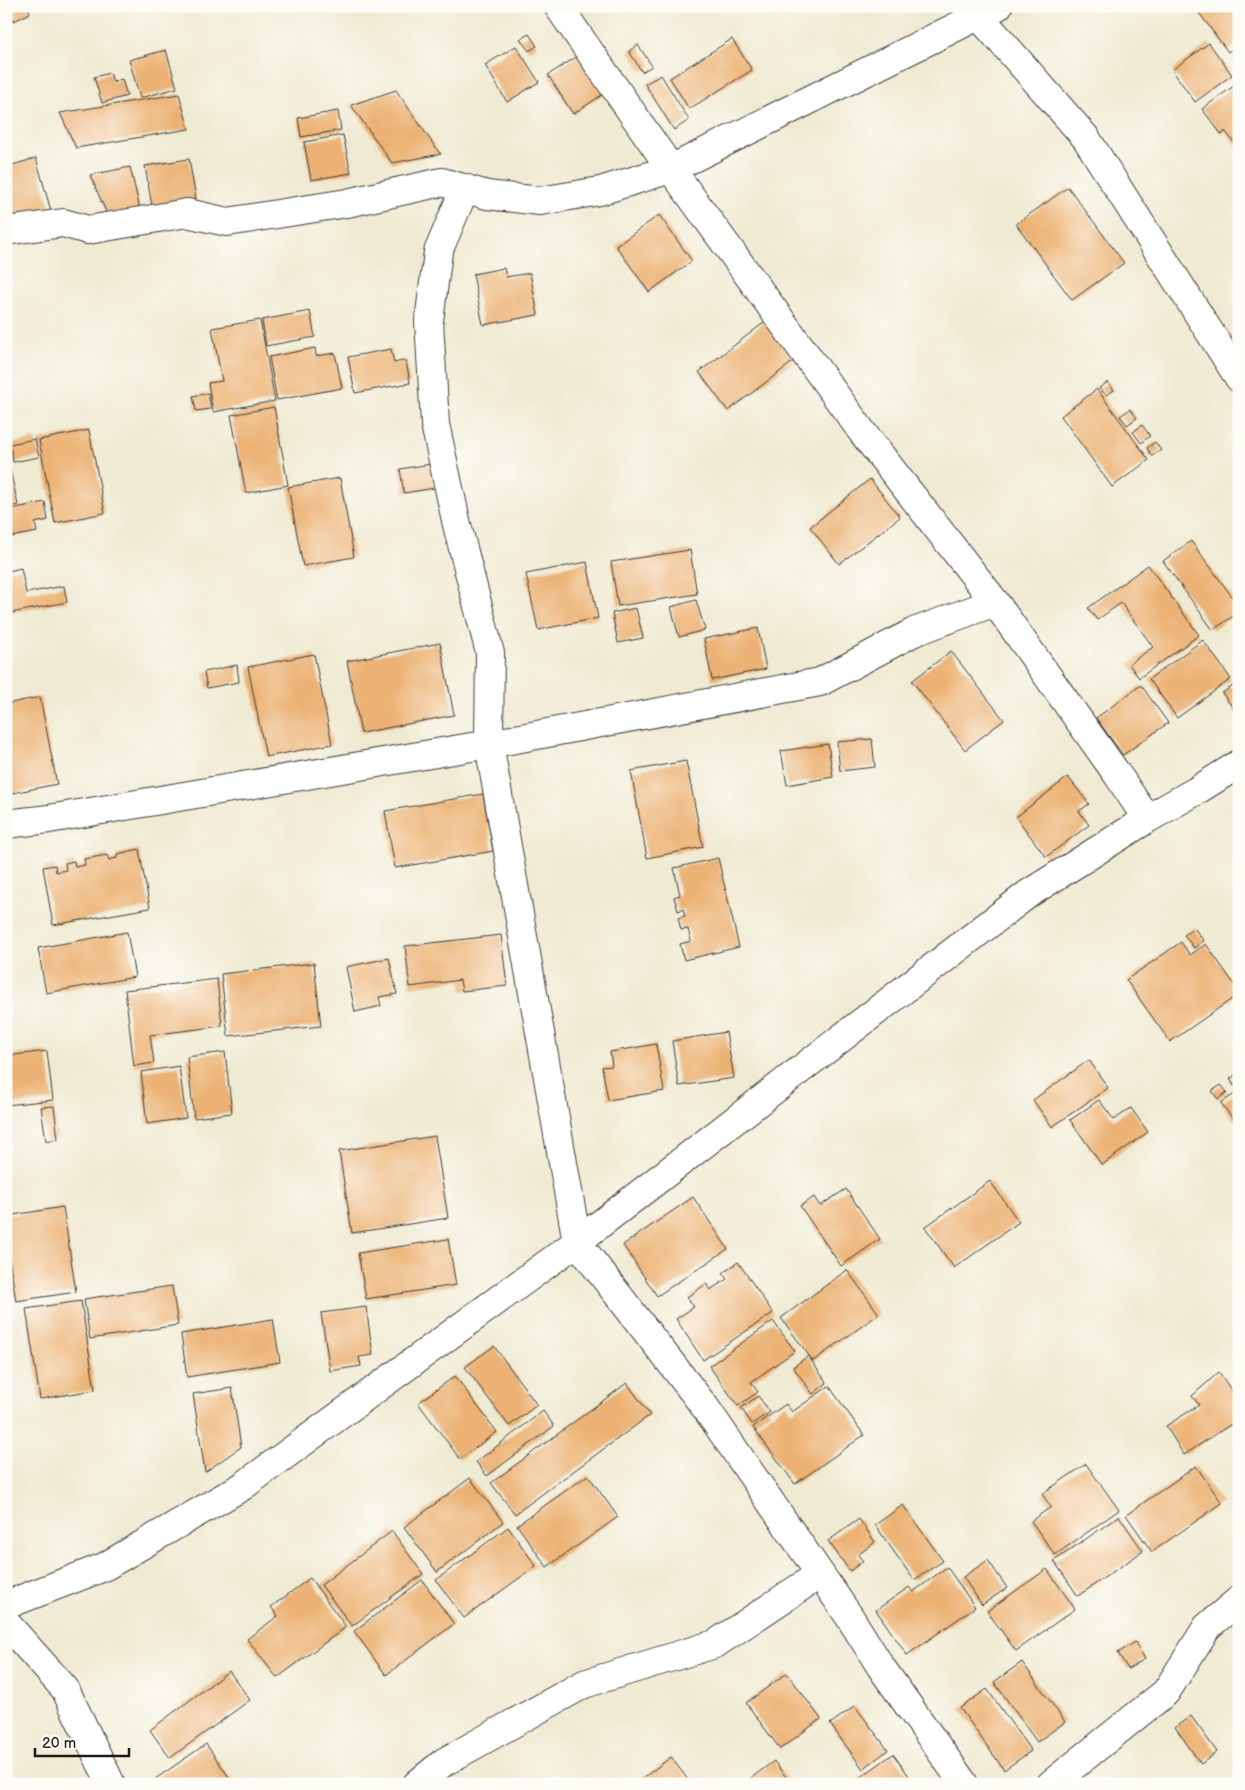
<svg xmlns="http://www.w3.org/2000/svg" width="1245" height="1790" font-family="'Balsamiq Sans',sans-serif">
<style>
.building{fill:#ecb274}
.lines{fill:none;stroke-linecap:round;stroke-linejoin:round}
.minor-casing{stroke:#3c3b37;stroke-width:30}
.minor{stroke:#fff;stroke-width:28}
</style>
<rect width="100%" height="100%" fill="#fdfcf7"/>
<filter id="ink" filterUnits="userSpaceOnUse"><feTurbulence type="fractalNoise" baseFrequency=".02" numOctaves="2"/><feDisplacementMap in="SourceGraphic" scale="10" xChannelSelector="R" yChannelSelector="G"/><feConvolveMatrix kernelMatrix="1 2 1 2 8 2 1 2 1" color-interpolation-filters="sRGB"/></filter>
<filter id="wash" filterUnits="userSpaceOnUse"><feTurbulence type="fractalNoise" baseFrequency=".0096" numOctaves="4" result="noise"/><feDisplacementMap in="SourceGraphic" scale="20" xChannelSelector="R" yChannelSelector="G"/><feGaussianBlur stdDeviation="1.12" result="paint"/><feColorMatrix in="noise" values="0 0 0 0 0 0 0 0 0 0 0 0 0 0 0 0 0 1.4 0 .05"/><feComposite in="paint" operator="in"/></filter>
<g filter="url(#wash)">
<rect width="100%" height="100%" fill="#efead2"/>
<g id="blocks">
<path class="building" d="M7 6H27L30 13 14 21Z
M1194 6H1236L1239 10V44L1228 52Z
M529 34 537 46 529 51 520 39Z
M732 39 752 70 689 109 670 78Z
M1209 43 1232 75 1195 102 1172 70Z
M638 45 652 66 642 72 629 51Z
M516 46 539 82 507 102 485 65Z
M166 50 177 88 140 98 129 60Z
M581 54 605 93 573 114 548 75Z
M110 73 113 82 122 79 127 96 102 103 94 77Z
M661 75 689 120 674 130 645 84Z
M1238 83 1239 84V149L1225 131 1222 135 1202 109Z
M396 90 438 151 441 154 392 163 351 105Z
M179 94 189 129 76 148 60 113Z
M338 111 341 130 301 137 298 118Z
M343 135 351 173 311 180 304 142Z
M36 158 51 211 6 224V167Z
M189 159 196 199 152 206 145 166Z
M130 167 140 209 107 214 90 175Z
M1068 187 1124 263 1072 300 1016 224Z
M659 215 692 261 649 292 616 246Z
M504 268 506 277 530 273 538 315 483 325 473 274Z
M310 311 315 337 266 346 262 320Z
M260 320 275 401 213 412 208 383 222 381 212 328Z
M765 322 794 361 728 411 699 372Z
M315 348 316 356 335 353 342 388 277 400 269 357Z
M391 349 394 363 406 360 410 383 355 393 348 357Z
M1108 382 1114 390 1106 395 1099 388Z
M1097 389 1149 460 1112 487 1061 416Z
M208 393 211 409 196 411 193 396Z
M274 407 288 485 246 493 231 415Z
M1130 409 1137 418 1127 425 1120 416Z
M1142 425 1150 436 1141 443 1133 432Z
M89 430 105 513 55 523 39 440Z
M35 439 39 457 13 462 10 444Z
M1155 442 1161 450 1152 456 1147 448Z
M6 452 18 505 6 507Z
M431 464 435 488 404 493 400 469Z
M340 478 354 557 303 566 288 487Z
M870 479 900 517 839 564 810 527Z
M45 502 48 520 35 523 37 532 11 537 6 510Z
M1191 541 1239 606V612L1213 630 1163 561Z
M690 550 697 594 618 606 611 562Z
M587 562 598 618 538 630 526 574Z
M7 563 9 571 21 568 26 593 64 586 67 602 6 614Z
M1148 565 1199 635 1139 678 1129 664 1153 647 1121 603 1097 620 1088 608Z
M696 600 705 630 679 637 671 607Z
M636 608 643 638 618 643 612 613Z
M758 628 766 669 712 680 704 639Z
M1203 640 1231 679 1177 718 1149 679Z
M440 643 454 715 361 733 347 661Z
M951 651 1004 720 965 750 912 681Z
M314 654 332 744 266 757 248 667Z
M237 665 239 682 207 688 204 672Z
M1236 684 1239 688V716L1222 693Z
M1141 685 1168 723 1123 755 1096 718Z
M40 697 57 784 8 794 6 785V704Z
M872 739 875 767 840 771 837 742Z
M828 744 833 777 787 785 781 751Z
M686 761 703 847 647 858 631 771Z
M1068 777 1089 804 1079 811 1089 825 1046 857 1016 817Z
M483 794 493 851 395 868 385 811Z
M139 849 150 908 53 925 43 867 55 865 56 872 66 870 65 863 74 861 75 867 85 865 84 859 107 855 109 860 117 858V854Z
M718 858 739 947 684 960 680 944 691 941 688 929 681 930 678 918 685 916 683 909 678 911 674 897 680 895 674 868Z
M1194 928 1204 941 1194 948 1184 935Z
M127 932 135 977 46 993 38 948Z
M501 935 507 986 462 991 460 980 410 987 405 946Z
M1181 942 1190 955 1206 944 1239 991V994L1170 1042 1126 980Z
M389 958 397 994 379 997 381 1006 355 1012 346 967Z
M314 963 321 1026 228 1036 221 974Z
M217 979 222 1026 150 1035 154 1063 134 1066 125 990Z
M726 1032 734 1078 679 1086 672 1041Z
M656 1044 664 1091 608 1100 602 1067 612 1066 610 1052Z
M47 1051 53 1100 6 1105V1056Z
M225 1052 232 1113 194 1118 187 1057Z
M1089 1060 1108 1088 1052 1127 1033 1100Z
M179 1066 186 1118 147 1124 141 1072Z
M1239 1072V1083L1234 1086 1230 1079Z
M1221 1085 1227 1092 1218 1099 1212 1091Z
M1239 1091V1127L1221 1103Z
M1099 1100 1114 1120 1131 1108 1148 1132 1102 1165 1070 1120Z
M54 1106 58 1139 46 1141 41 1107Z
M435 1136 448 1218 352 1233 339 1151Z
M990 1181 1019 1222 954 1268 925 1227Z
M846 1189 880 1239 841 1266 800 1206 814 1197 820 1206Z
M693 1197 728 1249 657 1296 623 1245Z
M63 1207 76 1292 16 1301 6 1239V1216Z
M448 1239 456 1285 366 1299 358 1253Z
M738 1262 773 1313 703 1360 676 1319 694 1307 687 1297 706 1284 710 1290 727 1279 723 1273Z
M847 1270 879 1314 813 1361 781 1318Z
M172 1286 178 1325 90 1339 84 1299Z
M81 1301 95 1390 40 1399 26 1309Z
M366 1307 373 1355 359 1357 361 1366 330 1371 321 1313Z
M273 1319 280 1362 187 1377 181 1334Z
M773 1321 795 1351 751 1382 758 1392 738 1406 709 1366Z
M494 1346 537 1405 509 1426 465 1367Z
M808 1356 827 1383 813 1394 793 1367Z
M1219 1372 1239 1402V1419L1184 1455 1166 1426 1199 1405 1192 1396Z
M455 1376 497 1432 460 1459 418 1403Z
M627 1383 650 1415 515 1514 491 1483Z
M829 1386 864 1435 795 1484 753 1427 786 1404 792 1412Z
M232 1388 241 1447 205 1472 193 1394Z
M758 1396 770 1412 752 1424 741 1408Z
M543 1411 554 1426 487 1476 476 1462Z
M1086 1464 1119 1510 1055 1555 1031 1521 1051 1507 1042 1494Z
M1196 1466 1222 1503 1152 1552 1126 1515Z
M588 1475 618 1517 547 1567 517 1525Z
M470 1478 503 1522 437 1572 404 1527Z
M903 1505 943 1561 914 1580 875 1525Z
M1119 1516 1143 1551 1078 1596 1054 1561Z
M859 1519 875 1542 858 1555 863 1561 850 1571 828 1541Z
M508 1527 536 1566 464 1618 436 1580Z
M392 1531 423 1574 352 1626 321 1585Z
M988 1560 1007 1588 982 1605 963 1577Z
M947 1567 975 1607 907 1655 876 1610 909 1587 913 1592Z
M1047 1569 1075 1609 1016 1651 987 1611Z
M310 1578 346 1627 277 1678 247 1639 278 1616 271 1607Z
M422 1580 454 1624 386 1675 354 1631Z
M1135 1642 1145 1659 1128 1669 1118 1653Z
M1022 1662 1065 1722 1037 1742 994 1682Z
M229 1671 250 1700 170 1758 150 1730Z
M787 1673 821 1719 780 1749 746 1703Z
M987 1689 1031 1751 1004 1770 960 1708Z
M855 1706 888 1750 863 1769 830 1724Z
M1191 1716 1217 1752 1201 1764 1175 1727Z
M206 1744 234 1784H148Z
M893 1754 915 1784H851Z
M671 1757 691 1784H635Z
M774 1761 791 1784H743Z"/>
</g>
</g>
<g filter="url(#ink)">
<use href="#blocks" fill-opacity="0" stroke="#3c3b37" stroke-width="1"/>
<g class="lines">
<defs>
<path id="minor" d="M558 6 671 169 863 433 995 602 1117 774 1147 819
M979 16 1086 138 1239 378
M465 188 438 252 429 321 435 424 457 525 490 653 489 744 577 1242 705 1407 849 1616 881 1667 964 1784
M6 231 63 223 88 230 187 213 227 222 347 203 442 182 487 195 540 201 600 191 671 169 998 6
M6 824 49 819 489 744 820 682 914 632 995 602
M6 1605 104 1567 243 1486 577 1242 1028 894 1147 819 1196 791 1239 764
M6 1623 65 1689 111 1784
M417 1784 444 1762 584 1684 715 1644 820 1574
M1051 1784 1166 1692 1207 1627 1239 1600"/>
</defs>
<use href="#minor" class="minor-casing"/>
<use href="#minor" class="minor"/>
</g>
</g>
<rect width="1245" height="1790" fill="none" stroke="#fdfcf7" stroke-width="25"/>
<path d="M35 1748v8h94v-8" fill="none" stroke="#1c1c1c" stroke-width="2.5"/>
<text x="42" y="1748" font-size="15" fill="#1c1c1c" stroke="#fdfcf7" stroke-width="4" paint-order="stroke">20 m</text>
</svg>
